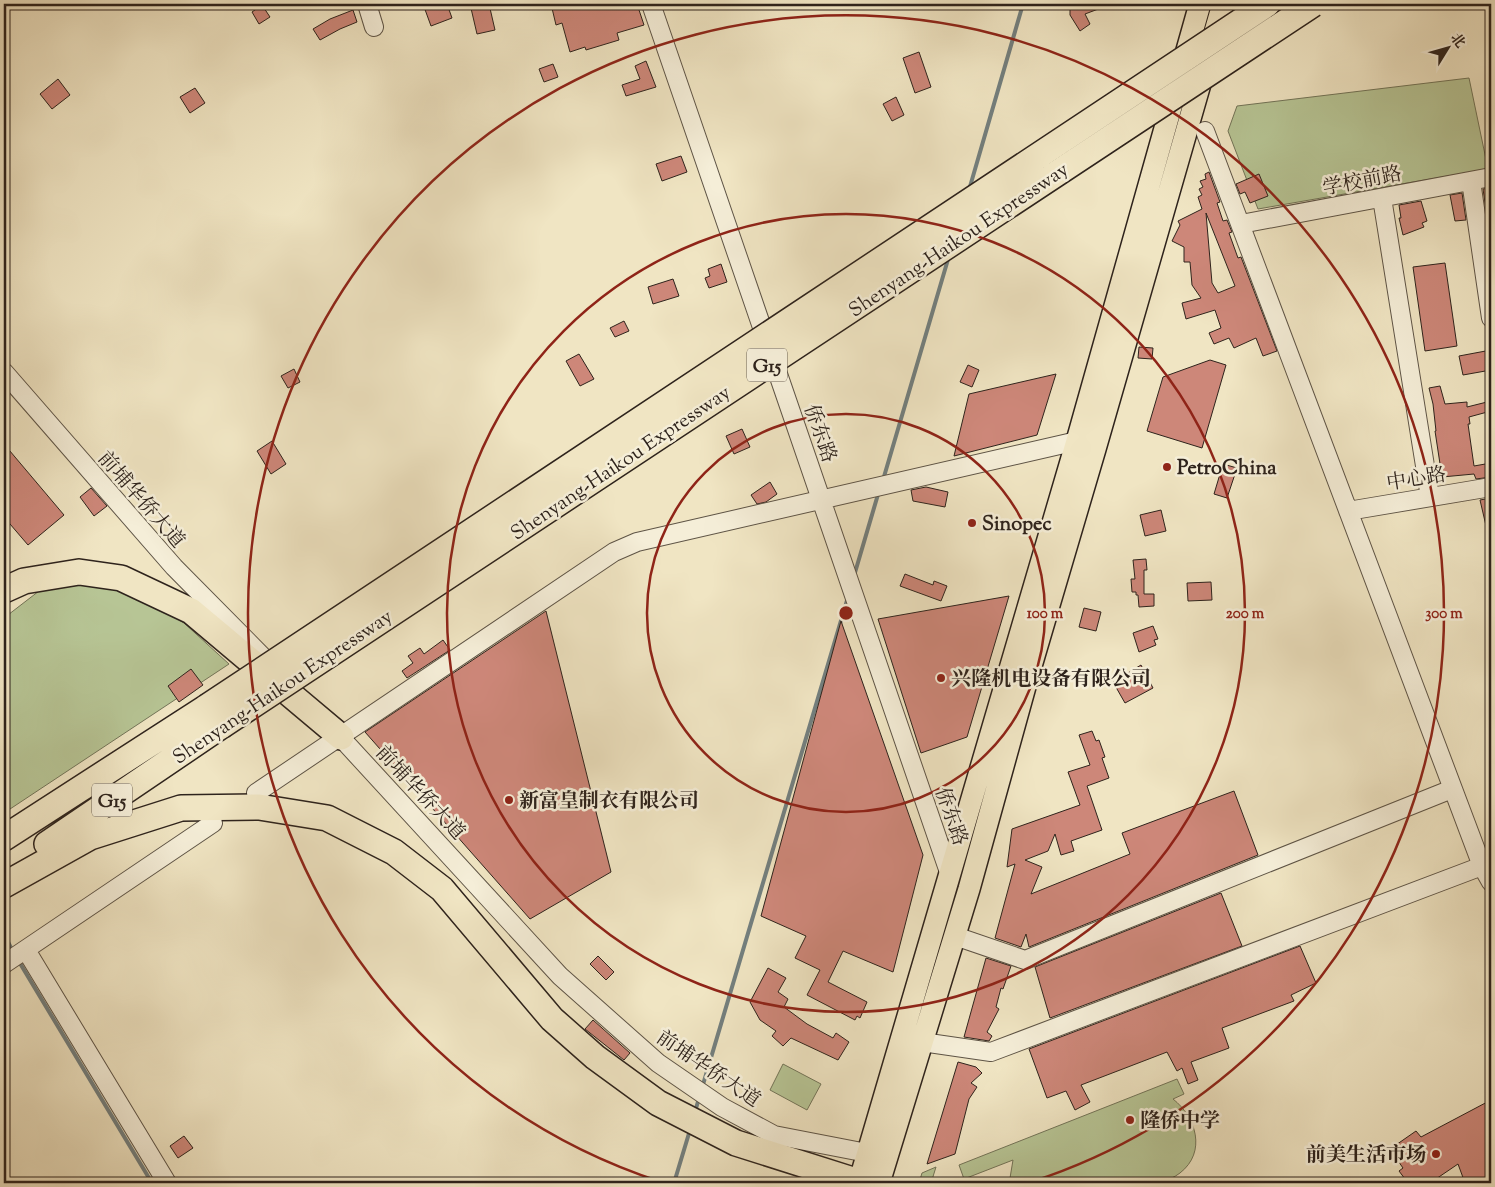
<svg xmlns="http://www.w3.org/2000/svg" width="1495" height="1187" font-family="'Sorts Mill Goudy','Noto Serif SC',serif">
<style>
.green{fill:#b7c595;stroke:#727458}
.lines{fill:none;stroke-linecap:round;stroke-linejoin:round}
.stream{stroke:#737f7e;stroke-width:4}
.building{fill:#cd8779;stroke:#2e231c;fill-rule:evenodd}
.minor-casing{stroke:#5e5446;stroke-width:20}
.major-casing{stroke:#2e231c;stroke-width:24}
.highway-casing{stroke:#2e231c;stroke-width:28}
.minor{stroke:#f5eed8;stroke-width:18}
.major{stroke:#f0e5c3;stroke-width:21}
.highway{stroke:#f0e5c3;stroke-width:25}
.highway-bridge-casing{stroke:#2e231c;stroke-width:28;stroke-linecap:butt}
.highway-bridge{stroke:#f0e5c3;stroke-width:25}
.ring{fill:none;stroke:#8f2418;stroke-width:2.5}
.poi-dot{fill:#8f2418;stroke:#f5eed8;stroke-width:2}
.labels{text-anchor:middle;stroke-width:5;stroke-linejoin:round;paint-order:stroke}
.shield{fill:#f5eed8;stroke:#6a6054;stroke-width:1}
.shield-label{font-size:19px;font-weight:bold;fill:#2e231c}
.street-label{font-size:20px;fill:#2e231c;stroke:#f5eed8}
.poi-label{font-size:20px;font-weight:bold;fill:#2e231c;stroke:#f5eed8;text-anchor:start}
.centre{fill:#8f2418;stroke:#f5eed8;stroke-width:2.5}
.ring-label{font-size:15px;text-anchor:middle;font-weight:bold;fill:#8f2418;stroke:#f5eed8;stroke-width:5;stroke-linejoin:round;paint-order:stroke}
</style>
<rect width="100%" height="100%" fill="#f0e5c3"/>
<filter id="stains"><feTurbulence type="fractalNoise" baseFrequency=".004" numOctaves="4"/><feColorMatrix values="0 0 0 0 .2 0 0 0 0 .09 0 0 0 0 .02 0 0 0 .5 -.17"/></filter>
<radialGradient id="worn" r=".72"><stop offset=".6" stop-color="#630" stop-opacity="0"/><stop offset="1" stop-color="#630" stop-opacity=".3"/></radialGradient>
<path class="green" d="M1469 78 1488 169 1258 209 1228 131 1237 106Z
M75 580 143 597 184 623 229 664 4 813V618L39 591Z
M783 1064 821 1084 807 1110 770 1090Z
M1177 1079 1184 1094 1173 1099C1196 1117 1207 1152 1180 1173 1174 1178 1166 1180 1158 1183H1011L1010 1178 1013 1160 964 1179 959 1165Z
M936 1167 931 1183H919L922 1173Z"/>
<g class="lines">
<path class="stream" d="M969 190 1023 4
M883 480 949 256
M854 576 879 491
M4 934 13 952
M18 960 152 1183
M702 1088 848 597
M695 1112 699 1098
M674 1183 690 1130"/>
</g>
<path class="building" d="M423 4H447L452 18 431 26Z
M470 4H489L495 30 477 34Z
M551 4H637L644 25 617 33 619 40 586 50 585 47 570 52 562 23 556 25Z
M1070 4H1109V5L1085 14 1090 24 1080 31 1070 15Z
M262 5 270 17 259 24 252 12Z
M353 10 357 22 340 29 320 40 313 29 330 19Z
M919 52 931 87 915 93 903 58Z
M646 61 656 87 626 96 622 85 640 79 635 66Z
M553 64 558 77 544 82 539 69Z
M58 79 70 95 52 109 40 94Z
M195 88 205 103 190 113 180 97Z
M896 97 904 115 892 121 883 104Z
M681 156 687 172 662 181 656 164Z
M1209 172 1220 202 1217 203 1223 221 1227 220 1232 232 1229 233 1238 258 1241 257 1277 351 1263 356 1256 338 1234 348 1229 338 1214 344 1209 333 1221 328 1215 310 1186 319 1182 303 1201 298 1192 285 1190 262H1184V247L1172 241 1180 225 1178 221 1202 209 1198 197 1202 195 1199 189 1203 187 1200 181 1206 179 1205 174ZM1206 213 1235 286 1218 293 1212 283Z
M1259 174 1268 196 1250 203 1245 192 1240 194 1236 184Z
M1491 188V215L1487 216 1483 189Z
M1462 193 1466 220 1455 221 1450 195Z
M1421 201 1427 221 1422 223 1424 227 1403 235 1399 218H1401L1399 205Z
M1445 263 1457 346 1425 351 1413 267Z
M721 264 727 282 709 288 705 278 710 276 708 269Z
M673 279 679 296 653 304 648 287Z
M624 321 629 331 615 337 610 328Z
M1139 347 1153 348 1152 359 1138 358Z
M1491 350V370L1463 375 1459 356Z
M579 354 594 379 580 386 566 361Z
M1210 360 1226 365 1202 448 1147 431 1163 377Z
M968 365 979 370 972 387 960 382Z
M294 369 300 382 288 388 281 376Z
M1056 374 1037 435 954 456 969 394Z
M1440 386 1445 404 1467 402V407L1491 401V411L1469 417 1470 424H1468L1474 466 1491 463V477L1476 479 1474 474 1442 477 1435 431H1436L1433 404 1429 388Z
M742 429 750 447 734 454 726 436Z
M272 441 286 464 271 474 257 451Z
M4 444 64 515 28 545 4 517Z
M1223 464 1237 468 1227 498 1214 494Z
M770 482 777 494 766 502 757 504 751 495Z
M926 487 948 492 945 507 913 501 911 490Z
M91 488 107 506 94 516 80 497Z
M1491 498V530H1487L1480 500Z
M1161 510 1166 531 1145 536 1140 515Z
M1146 559 1147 570H1144V594H1154V606L1139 607 1138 595H1136V592H1132L1131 579H1135L1133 560Z
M905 574 933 585 934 581 947 586 941 601 900 586Z
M1211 582 1212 600 1188 601 1187 583Z
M1009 596 967 737 921 753 878 619Z
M1084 608 1101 612 1096 631 1079 627Z
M546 611 611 872 530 919 365 732Z
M841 621 923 855 893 972 843 951 828 982 867 1002 860 1018 857 1016 855 1020 807 995 820 970 795 958 806 936 761 916Z
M1153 626 1158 639 1154 640 1156 645 1139 652 1133 633Z
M443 640 450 650 407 678 402 671 413 663 408 656 420 648 424 654Z
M1141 665 1153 688 1125 703 1113 682Z
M191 669 203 685 179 702 168 686Z
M1092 731 1096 741 1099 740 1105 757 1102 758 1109 778 1087 786 1102 830 1071 841 1074 851 1061 855 1055 834 1048 851 1025 860 1042 867 1031 894 1130 854 1122 833 1234 791 1258 855 1029 947 1026 934 1021 947 995 938 1015 864 1007 867 1012 829 1080 805 1068 772 1090 765 1079 735Z
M1221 893 1242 946 1050 1018 1035 967Z
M1300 946 1316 983 1291 995 1294 1001 1222 1028 1229 1048 1191 1062 1198 1080 1188 1084 1182 1068 1177 1071 1167 1052 1081 1085 1090 1102 1075 1110 1066 1091 1047 1098 1029 1049Z
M598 956 614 972 606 980 590 964Z
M986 958 1011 966 1003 989 1001 988 996 1007 999 1009 987 1032 992 1036 989 1041 964 1037Z
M768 968 786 978 778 992 788 999 784 1007 807 1024 833 1038 836 1033 849 1042 838 1060 791 1038 783 1046 772 1036 776 1031 760 1020 750 1002Z
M593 1020 630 1053 624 1060 585 1029Z
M958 1062 976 1067 982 1073 971 1083 977 1087 969 1099 955 1154 927 1164Z
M1491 1100V1179L1481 1183H1465L1458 1164 1430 1183H1408L1399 1171 1403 1168 1396 1158 1399 1156 1393 1147 1416 1131 1421 1137Z
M184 1136 193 1148 178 1158 170 1146Z"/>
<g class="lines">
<defs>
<path id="minor" d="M367 4 374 27
M651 4 950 875
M1205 131 1482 866 1491 882
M1471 181 1491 318
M1382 198 1430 497
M1241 224 1491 177
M4 372 174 567 264 658
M1348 511 1491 487
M333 729 560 976 658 1063 722 1107 774 1135 867 1153
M256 793 614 552 637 542 1077 441
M955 936 1025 960 1452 789
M26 950 167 1183
M4 964 213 823
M922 1042 991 1052 1482 866"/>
<path id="major" d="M859 1183 1077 441 1200 4
M879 1183 969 889 1026 683 1095 449 1223 4"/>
<path id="highway" d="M4 590 24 581 79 572 121 578 191 611 341 737
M4 838 207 707
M47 844 221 726
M4 885 90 837 181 808 259 807 327 818 394 852 442 889 552 1019 595 1057 658 1103 736 1143 859 1182"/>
</defs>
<use href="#minor" class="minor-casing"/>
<use href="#major" class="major-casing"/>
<use href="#highway" class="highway-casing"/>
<use href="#minor" class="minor"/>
<use href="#major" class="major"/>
<use href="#highway" class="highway"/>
<defs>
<path id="highway-bridge" d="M207 707 1267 4
M221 726 1313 4"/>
</defs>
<use href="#highway-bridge" class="highway-bridge-casing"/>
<use href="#highway-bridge" class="highway-bridge"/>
</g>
<g class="ring">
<circle cx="846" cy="613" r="199"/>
<circle cx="846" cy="613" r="399"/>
<path d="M661 1182A598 598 0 1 1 1031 1182"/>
</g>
<g class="poi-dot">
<circle cx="1167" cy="467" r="5"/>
<circle cx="972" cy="523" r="5"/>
<circle cx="941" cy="678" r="5"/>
<circle cx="509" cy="800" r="5"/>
<circle cx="1130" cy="1120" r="5"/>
<circle cx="1436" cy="1154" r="5"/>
</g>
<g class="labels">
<g class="shield">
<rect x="747" y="348.5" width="40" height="33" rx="4"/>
<rect x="92" y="783.5" width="40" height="33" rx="4"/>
</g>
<g class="shield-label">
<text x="767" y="372">G15</text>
<text x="112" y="807">G15</text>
</g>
<g class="street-label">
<text transform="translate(1362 180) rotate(-11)" y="7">学校前路</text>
<text transform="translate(958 239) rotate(-34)" y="7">Shenyang-Haikou Expressway</text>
<text transform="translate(821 433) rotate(71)" y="7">侨东路</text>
<text transform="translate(620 462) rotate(-34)" y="7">Shenyang-Haikou Expressway</text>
<text transform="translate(1416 478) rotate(-9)" y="7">中心路</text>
<text transform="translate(142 499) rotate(49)" y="7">前埔华侨大道</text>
<text transform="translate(282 686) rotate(-34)" y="7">Shenyang-Haikou Expressway</text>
<text transform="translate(421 792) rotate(47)" y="7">前埔华侨大道</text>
<text transform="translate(952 816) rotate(71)" y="7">侨东路</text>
<text transform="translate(709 1068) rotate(34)" y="7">前埔华侨大道</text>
</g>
<g class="poi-label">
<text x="1177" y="474">PetroChina</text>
<text x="982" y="530">Sinopec</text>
<text x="951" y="685">兴隆机电设备有限公司</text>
<text x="519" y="807">新富皇制衣有限公司</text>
<text x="1140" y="1127">隆侨中学</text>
<text x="1426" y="1161" text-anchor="end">前美生活市场</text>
</g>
</g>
<circle cx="846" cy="613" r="8" class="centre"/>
<g class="ring-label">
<text x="1045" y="618">100 m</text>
<text x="1245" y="618">200 m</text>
<text x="1444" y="618">300 m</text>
</g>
<rect width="1495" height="1187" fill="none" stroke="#f0e5c3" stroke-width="20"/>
<rect x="5" y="5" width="1485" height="1177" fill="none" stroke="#2e231c" stroke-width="2.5"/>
<rect x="10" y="10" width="1475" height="1167" fill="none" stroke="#2e231c"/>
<g transform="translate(1448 48) rotate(53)" stroke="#f5eed8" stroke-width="4" paint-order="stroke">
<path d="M0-4L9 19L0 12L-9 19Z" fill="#2e231c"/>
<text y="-8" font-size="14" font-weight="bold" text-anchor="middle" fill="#2e231c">北</text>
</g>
<rect width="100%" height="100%" filter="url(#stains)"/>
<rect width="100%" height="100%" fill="url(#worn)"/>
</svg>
